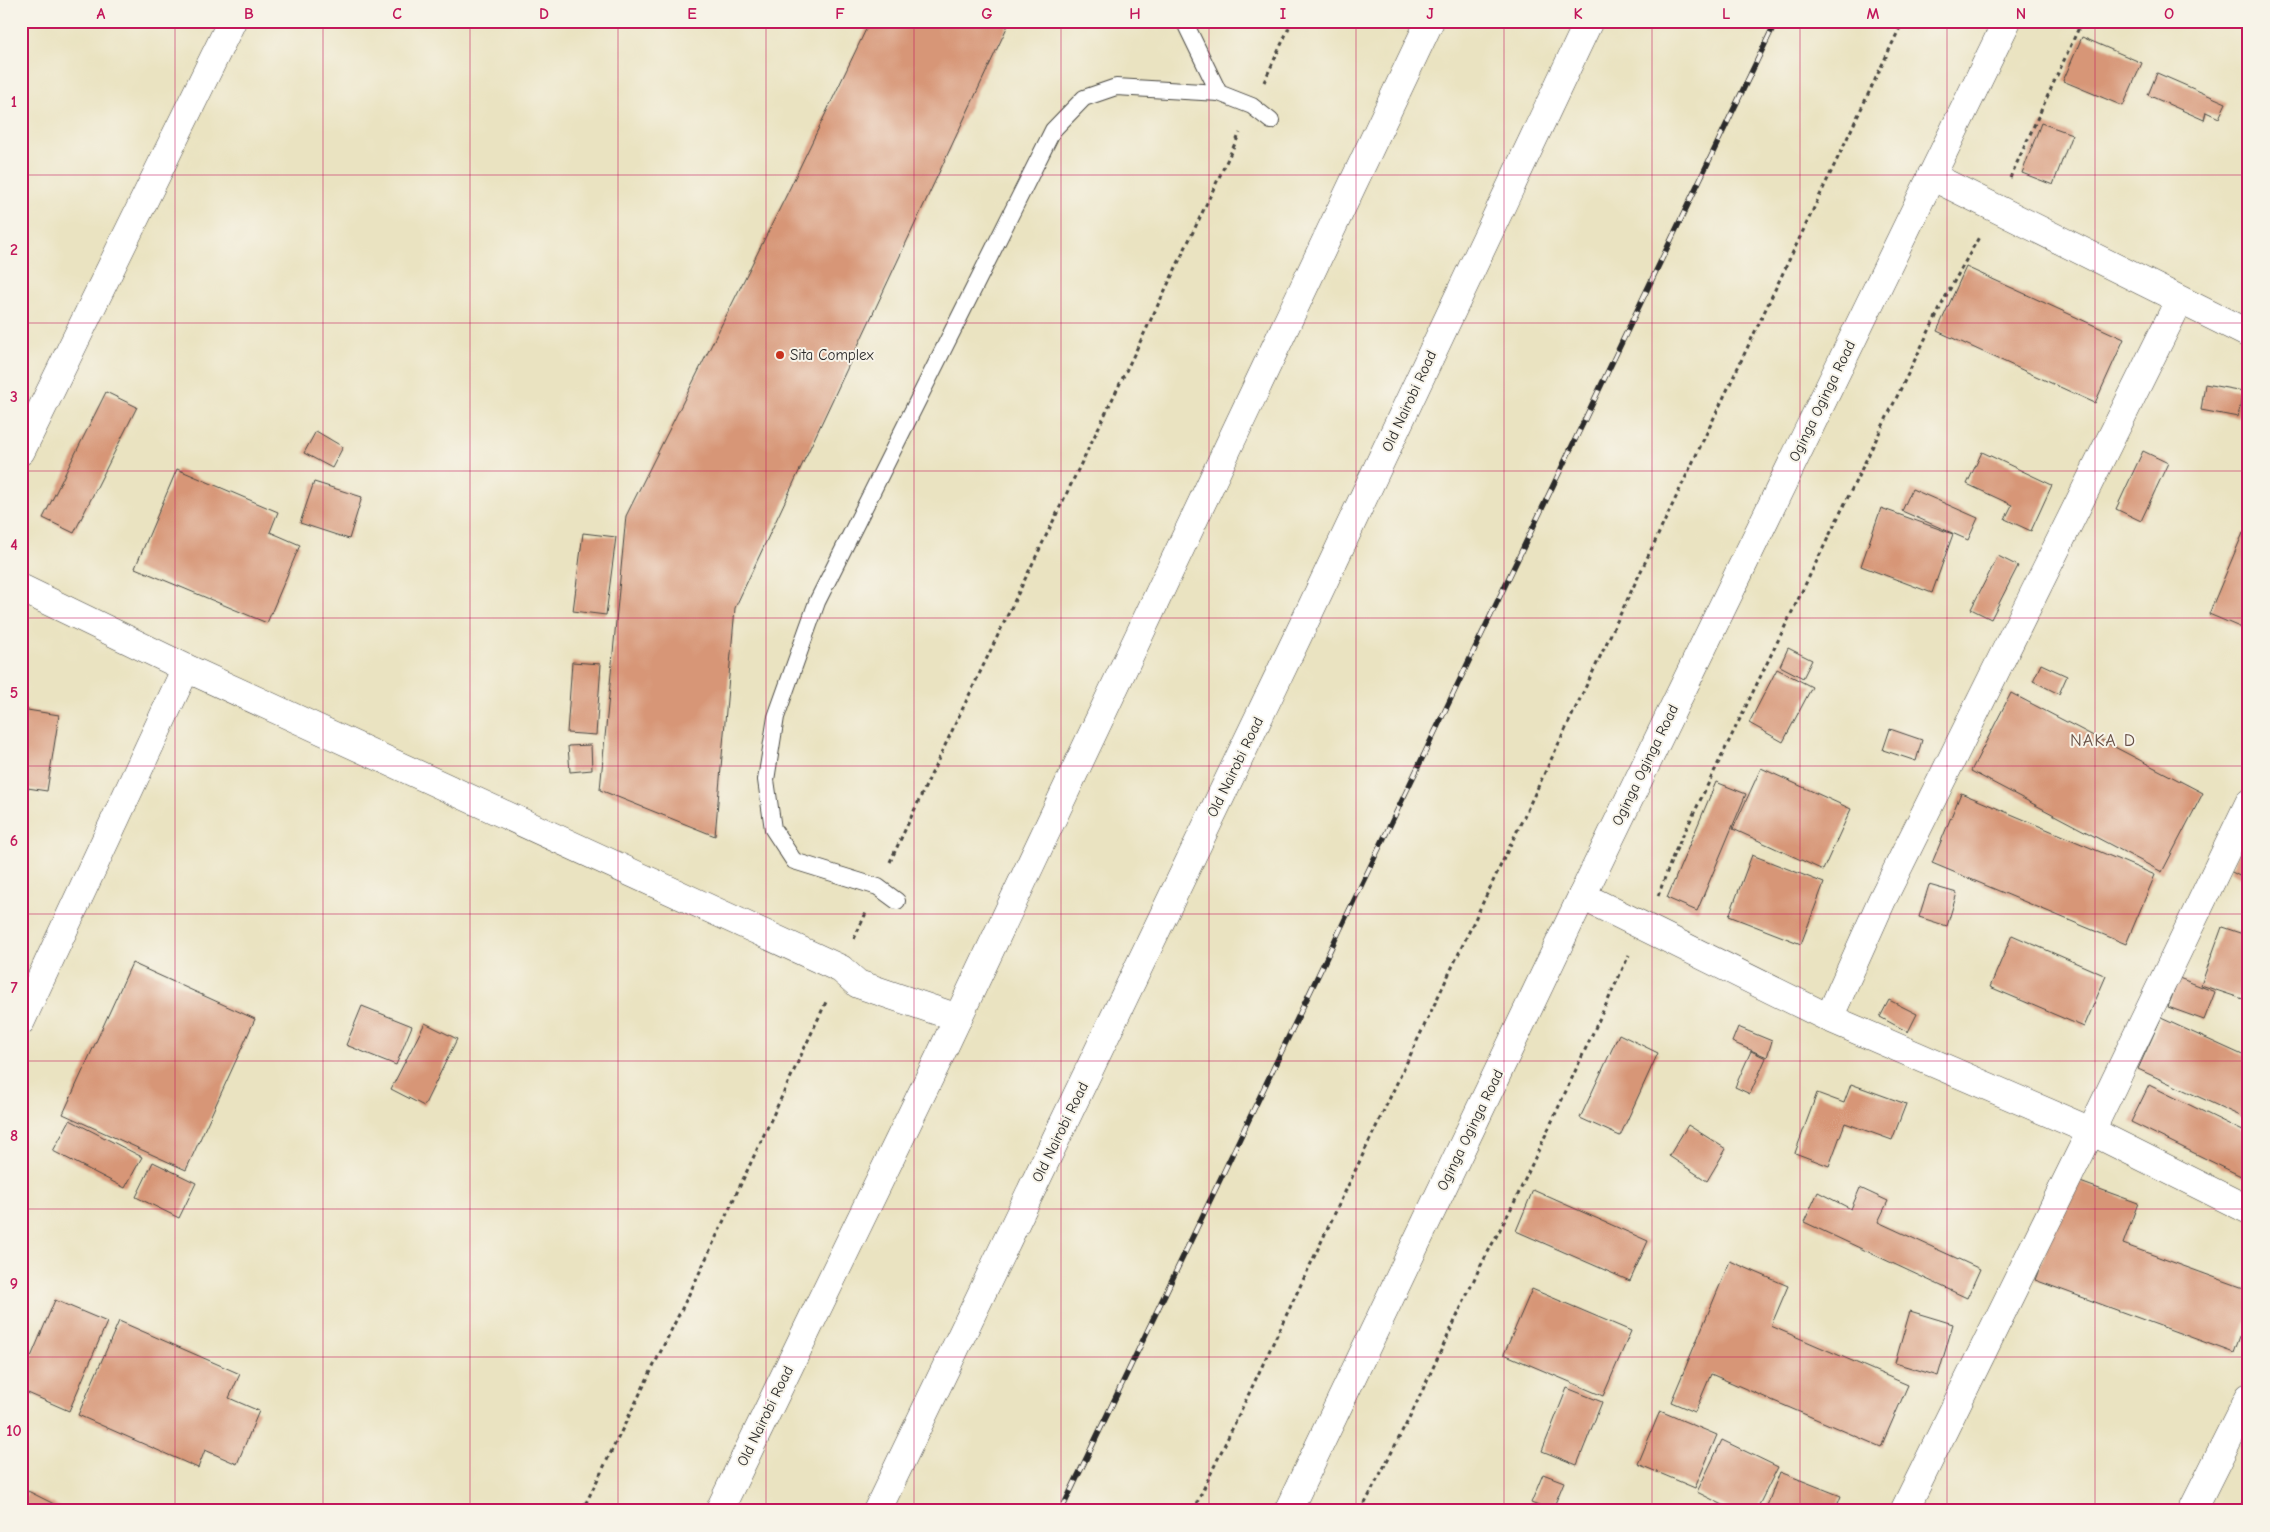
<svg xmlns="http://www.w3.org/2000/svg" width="2270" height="1532" font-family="'Comic Neue',sans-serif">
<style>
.building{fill:#d79677}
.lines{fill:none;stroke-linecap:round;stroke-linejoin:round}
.service-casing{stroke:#484742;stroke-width:18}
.minor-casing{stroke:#484742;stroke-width:29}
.tertiary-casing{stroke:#484742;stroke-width:29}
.trunk-casing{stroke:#484742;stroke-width:29}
.path{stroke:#484742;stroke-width:3;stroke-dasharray:4 4;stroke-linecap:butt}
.service{stroke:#fff;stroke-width:16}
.minor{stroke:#fff;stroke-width:28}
.tertiary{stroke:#fff;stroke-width:28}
.trunk{stroke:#fff;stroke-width:28}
.rail-casing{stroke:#2b2b2b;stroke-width:5.5}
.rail{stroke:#f7f3e8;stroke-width:4;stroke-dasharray:11;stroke-linecap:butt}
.grid{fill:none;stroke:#c2185b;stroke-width:1;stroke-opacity:0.55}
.poi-dot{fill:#c8321e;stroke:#f7f3e8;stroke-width:2}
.labels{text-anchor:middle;stroke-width:4;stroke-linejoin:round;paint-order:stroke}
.poi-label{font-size:15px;fill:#2b2b2b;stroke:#f7f3e8;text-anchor:start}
.street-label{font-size:15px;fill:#2b2b2b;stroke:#f7f3e8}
.quarter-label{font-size:18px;letter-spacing:1px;fill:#675046;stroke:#f7f3e8}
.neatline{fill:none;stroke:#c2185b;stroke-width:2}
.grid-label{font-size:16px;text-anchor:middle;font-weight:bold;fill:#c2185b}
</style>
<rect width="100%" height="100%" fill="#f7f3e8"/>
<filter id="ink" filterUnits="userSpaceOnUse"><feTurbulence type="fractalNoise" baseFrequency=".02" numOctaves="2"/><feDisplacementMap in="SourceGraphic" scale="10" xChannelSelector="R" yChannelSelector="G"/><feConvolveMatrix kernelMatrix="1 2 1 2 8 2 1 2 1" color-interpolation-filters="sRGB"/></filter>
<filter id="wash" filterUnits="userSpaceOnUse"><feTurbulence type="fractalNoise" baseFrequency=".0096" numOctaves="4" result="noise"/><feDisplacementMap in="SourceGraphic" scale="20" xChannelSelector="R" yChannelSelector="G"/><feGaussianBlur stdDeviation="1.12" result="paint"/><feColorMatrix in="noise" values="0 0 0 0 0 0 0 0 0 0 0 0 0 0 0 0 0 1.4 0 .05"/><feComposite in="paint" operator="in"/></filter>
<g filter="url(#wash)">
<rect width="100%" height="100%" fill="#eae3c1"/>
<g id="blocks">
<path class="building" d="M870 21H1010L735 608 715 836 600 790 626 516 787 194Z
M2082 37 2142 63 2123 106 2063 81Z
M2157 73 2226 103 2219 118 2206 112 2204 120 2148 95Z
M2041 123 2072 134 2053 185 2022 173Z
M1966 267 2124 339 2095 403 1937 331Z
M2205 384 2243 391 2238 417 2201 410Z
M106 392 137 407 74 533 43 518Z
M316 431 343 447 332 468 304 453Z
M2143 451 2168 463 2141 521 2116 509Z
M1982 452 2052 485 2031 531 2005 519 2012 505 1967 484Z
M177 469 278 512 270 532 300 545 267 623 135 568Z
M314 482 362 497 349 539 300 523Z
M1912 489 1978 518 1968 540 1902 511Z
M1881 508 1953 534 1932 593 1861 566Z
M583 533 616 537 606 615 573 611Z
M2243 533 2249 535V631L2209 614Z
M1998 556 2018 566 1991 619 1971 609Z
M1788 648 1812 660 1803 678 1780 666Z
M572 662 601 664 596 735 567 733Z
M2041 664 2067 676 2059 694 2033 681Z
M1777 669 1812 687 1783 742 1749 723Z
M2011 693 2203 793 2162 872 1971 771Z
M21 709 59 715 47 791 21 787Z
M1890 729 1922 740 1916 761 1883 750Z
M591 745 592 770 570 772 568 746Z
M1761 768 1851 809 1823 870 1733 829Z
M1716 782 1746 794 1697 911 1667 898Z
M1961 793 2155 875 2126 944 1932 863Z
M2249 832V881L2230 871Z
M1752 855 1824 883 1801 944 1729 916Z
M1929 885 1957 893 1947 926 1919 917Z
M2222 927 2249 936V1001L2201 985Z
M2012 935 2106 976 2084 1027 1990 987Z
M132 963 255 1019 186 1170 63 1114Z
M2179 978 2215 992 2204 1020 2168 1007Z
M1889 1000 1917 1014 1908 1032 1880 1017Z
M362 1006 412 1026 396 1065 346 1045Z
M2161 1018 2249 1058V1120L2138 1069Z
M425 1023 457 1039 424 1106 391 1089Z
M1738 1027 1772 1041 1767 1057 1732 1042Z
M1619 1034 1658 1053 1620 1136 1580 1118Z
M1751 1051 1766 1058 1750 1094 1735 1087Z
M1851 1084 1906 1104 1892 1140 1845 1123 1829 1166 1795 1153 1817 1093 1844 1103Z
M2149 1085 2249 1134V1180L2131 1122Z
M70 1120 142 1157 125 1188 53 1151Z
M1688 1125 1726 1149 1707 1181 1669 1156Z
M153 1162 196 1183 179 1218 136 1197Z
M2072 1179 2138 1203 2123 1244 2249 1290V1311L2234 1353 2035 1280Z
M1860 1188 1888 1201 1878 1222 1980 1269 1967 1298 1804 1222 1818 1192 1851 1209Z
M1533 1190 1648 1241 1630 1281 1516 1231Z
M1730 1261 1788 1286 1771 1326 1908 1385 1881 1447 1711 1374 1695 1412 1671 1402Z
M1532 1289 1631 1331 1603 1396 1504 1354Z
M55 1300 107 1322 69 1411 21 1390V1353L31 1357Z
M1910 1311 1953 1324 1938 1376 1895 1363Z
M119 1321 240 1374 229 1398 259 1411 237 1464 205 1450 198 1468 78 1415Z
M1567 1388 1602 1402 1577 1465 1542 1451Z
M1660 1411 1717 1435 1695 1488 1638 1464Z
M1722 1440 1778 1467 1756 1511H1735L1697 1492Z
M1780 1472 1841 1496 1835 1511H1765Z
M1543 1474 1564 1482 1552 1511 1531 1503Z
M28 1491 68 1511H21V1504Z
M2246 1497 2249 1499V1511H2240Z"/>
</g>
</g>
<g filter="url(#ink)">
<use href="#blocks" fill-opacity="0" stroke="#484742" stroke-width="1"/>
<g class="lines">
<defs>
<path id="service" d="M1184 21 1219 93
M897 901 878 887 794 861 773 829 766 780 776 717 817 602 1053 130 1084 98 1116 87 1219 93 1252 106 1271 121"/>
<path id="minor" d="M1931 176 2249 334
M21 451 232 21
M21 588 186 668 841 969 858 984 958 1018
M2249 803 2091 1131 2249 1210
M1582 896 1829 1018 2091 1131 1904 1511
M1829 1018 1882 900 2179 301
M21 1021 186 668
M2192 1511 2249 1397"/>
<path id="tertiary" d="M1288 1511 1582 896 2007 21"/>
<path id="trunk" d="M719 1511 938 1060 1430 21
M877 1511 1306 619 1589 21"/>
</defs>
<use href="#service" class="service-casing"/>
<use href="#minor" class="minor-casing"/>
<use href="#tertiary" class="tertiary-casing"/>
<use href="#trunk" class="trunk-casing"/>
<path class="path" d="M1264 82 1292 21
M2010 178 2082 21
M890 862C1004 618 1125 377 1240 133
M1658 896 1673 856 1946 296 1979 237
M854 939 866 913
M582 1511 696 1280 826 1002
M1193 1511 1903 21
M1361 1511 1411 1415 1479 1269 1515 1201 1629 955"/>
<use href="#service" class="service"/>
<use href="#minor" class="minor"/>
<use href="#tertiary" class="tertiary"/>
<use href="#trunk" class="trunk"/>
<defs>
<path id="rail" d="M1061 1511 1776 21"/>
</defs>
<use href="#rail" class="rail-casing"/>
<use href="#rail" class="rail"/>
</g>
</g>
<path class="grid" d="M175 21V1511M323 21V1511M470 21V1511M618 21V1511M766 21V1511M914 21V1511M1061 21V1511M1209 21V1511M1356 21V1511M1504 21V1511M1652 21V1511M1800 21V1511M1947 21V1511M2095 21V1511M21 175H2249M21 323H2249M21 471H2249M21 618H2249M21 766H2249M21 914H2249M21 1061H2249M21 1209H2249M21 1357H2249"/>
<circle class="poi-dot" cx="780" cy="355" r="5"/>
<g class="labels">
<g class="poi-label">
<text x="790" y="360">Sita Complex</text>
</g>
<g class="street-label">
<text transform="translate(1409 401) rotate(-65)" y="5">Old Nairobi Road</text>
<text transform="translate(1822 401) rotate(-64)" y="5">Oginga Oginga Road</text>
<text transform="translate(1645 765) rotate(-64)" y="5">Oginga Oginga Road</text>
<text transform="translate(1235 767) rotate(-64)" y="5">Old Nairobi Road</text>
<text transform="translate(1470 1130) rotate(-64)" y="5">Oginga Oginga Road</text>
<text transform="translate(1060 1132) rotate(-64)" y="5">Old Nairobi Road</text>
<text transform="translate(765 1416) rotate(-64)" y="5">Old Nairobi Road</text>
</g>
<g class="quarter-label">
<text x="2103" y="746">NAKA D</text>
</g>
</g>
<rect width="2270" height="1532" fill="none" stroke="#f7f3e8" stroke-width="55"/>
<rect x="28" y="28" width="2214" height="1476" class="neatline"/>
<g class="grid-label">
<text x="101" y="19">A</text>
<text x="249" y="19">B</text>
<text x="397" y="19">C</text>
<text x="544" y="19">D</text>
<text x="692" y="19">E</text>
<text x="840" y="19">F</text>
<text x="987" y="19">G</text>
<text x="1135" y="19">H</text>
<text x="1283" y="19">I</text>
<text x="1430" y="19">J</text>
<text x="1578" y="19">K</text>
<text x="1726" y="19">L</text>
<text x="1873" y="19">M</text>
<text x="2021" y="19">N</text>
<text x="2169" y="19">O</text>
<text x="14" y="107">1</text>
<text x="14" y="255">2</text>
<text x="14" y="402">3</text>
<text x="14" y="550">4</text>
<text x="14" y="698">5</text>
<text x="14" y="846">6</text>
<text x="14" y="993">7</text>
<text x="14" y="1141">8</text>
<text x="14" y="1289">9</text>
<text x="14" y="1436">10</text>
</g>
</svg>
